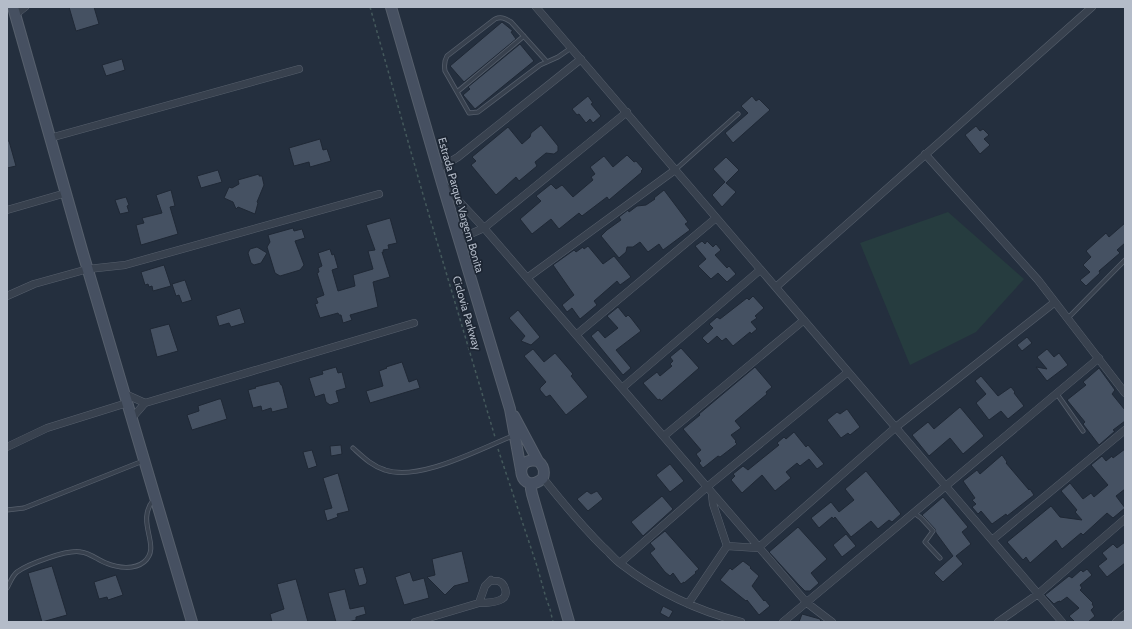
<svg xmlns="http://www.w3.org/2000/svg" width="1132" height="629" font-family="Cabin,sans-serif">
<style>
.green{fill:#263c3f}
.building{fill:#455162;stroke:#1f2835}
.lines{fill:none;stroke-linecap:round;stroke-linejoin:round}
.lane-casing{stroke:#565f6c;stroke-width:5}
.street-casing{stroke:#565f6c;stroke-width:8}
.secondary-casing{stroke:#565f6c;stroke-width:12}
.path{stroke:#44595c;stroke-width:1.5;stroke-dasharray:3 3;stroke-linecap:butt}
.lane{stroke:#38414e;stroke-width:3.5}
.street{stroke:#38414e;stroke-width:7}
.secondary{stroke:#465061;stroke-width:10}
.labels{text-anchor:middle;stroke-width:3.5;stroke-linejoin:round;paint-order:stroke}
.street-label{font-size:11px;fill:#b4bcc9;stroke:#1d2633}
</style>
<rect width="100%" height="100%" fill="#242f3e"/>
<path class="green" d="M948 212 1024 279 976 332 910 365 860 243Z"/>
<path class="building" d="M69 7H94L99 24 76 31Z
M502 22 513 31 511 32 516 39 464 82 450 66Z
M520 44 534 61 475 109 463 95 470 89 468 87Z
M122 59 125 70 106 76 102 65Z
M588 96 593 103 591 104 601 116 593 123 590 119 586 123 579 114 577 115 572 109Z
M752 96 756 101 759 99 770 110 733 143 725 133 748 113 741 106Z
M541 125 558 146V151L554 154 546 153 535 162 537 166 519 181 516 177 496 195 471 165 476 161 472 157 508 127 522 144 530 137 531 133Z
M976 126 980 131 983 129 989 135 984 139 990 145 980 154 965 135Z
M320 139 323 150 327 149 331 161 310 167 309 162 294 166 289 148Z
M7 141H9L16 166 7 168Z
M627 155 634 162 636 161 643 169 641 171 642 172 609 200 607 197 582 216 579 213 559 229 551 219 532 234 520 219 541 201 536 196 551 184 556 189 562 185 573 197 593 180 591 177 595 174 590 167 604 156 613 167Z
M726 157 739 170 726 183 736 192 722 207 712 195 725 182 713 169Z
M218 170 222 182 201 188 197 176Z
M259 174V176H262L264 185 257 202 258 203 255 214 238 207 236 209 233 202 224 198 229 187 232 188 239 184 238 180Z
M171 190 175 206 170 207 178 234 141 245 136 225 144 223 142 218 162 213 156 195Z
M664 190 688 222 685 224 690 230 663 250 659 244 648 252 640 242 633 247H627L626 252 619 258 601 236 607 230 621 220 619 217 628 210 629 212 637 206 646 205 655 199 654 198Z
M126 197 129 205 127 206 129 212 120 214 115 200Z
M390 218 397 243 388 245 389 249 383 250 384 252H382L390 277 373 282 378 307 350 315 352 320 343 323 341 315H339L338 313 320 318 315 304 318 303 316 298 324 295 317 273 319 272 318 268 322 266 318 253 330 249 332 255 334 254 338 268 332 270 338 291 355 286 353 275 373 269 368 251 375 250 366 225Z
M1125 223V243L1117 250 1120 253 1099 271 1100 273 1086 286 1080 280 1090 272 1083 265 1091 257 1086 251 1106 233 1109 237Z
M293 228 294 231 302 229 305 238 295 241 304 265 300 270 280 276 275 273 267 247 270 242 268 235Z
M702 241 705 244 707 241 713 247 716 244 721 250 715 255 727 268 729 266 736 274 727 282 718 273 711 279 698 266 706 259 695 246Z
M588 246 603 264 614 256 631 277 620 285 617 281 594 301 597 305 580 319 572 308 567 312 562 305 574 295 553 265 574 250 576 252 583 247 584 249Z
M257 247 267 253 261 263 254 265 251 263 248 253 250 249Z
M164 265 171 286 153 291 152 286 149 287 148 284 145 285 141 272Z
M185 280 192 300 182 303 179 295 176 296 172 284Z
M753 296 764 308 755 316 757 318 751 322 757 329 751 334 750 332 733 346 726 338 722 341 717 336 708 344 702 338 713 328 709 324 717 317 720 319 747 298 749 300Z
M618 307 626 317 628 315 631 318 641 331 616 350 631 368 623 375 591 336 598 330 605 338 618 328 607 316Z
M240 308 245 323 231 327 229 323 219 326 216 316Z
M518 310 540 337 531 345 521 341 525 336 509 318Z
M169 324 178 351 157 357 150 329Z
M1027 337 1032 343 1022 351 1017 345Z
M681 348 699 368 661 401 660 399 658 400 643 383 657 372 660 376 672 366 670 364 673 361 670 357Z
M533 349 544 362 555 353 573 374 571 376 588 397 566 415 550 395 546 397 540 390V388L546 382 524 356Z
M1047 349 1054 357 1059 353 1068 365 1047 381 1036 367 1047 369 1037 357Z
M402 362 409 382 417 379 420 388 370 403 366 391 383 386 379 371 387 368 386 367Z
M336 367 338 373 342 372 346 388 336 391 339 402 330 405 326 402 324 394 315 397 309 378 323 374 322 371Z
M755 367 772 387 766 392 767 394 735 421 741 428 731 435 736 441 735 442 737 444 720 457 718 456 703 468 699 463 701 461 696 454 701 450 683 429 700 415 699 414Z
M1099 368 1115 390 1112 394 1125 410V421L1113 430 1115 431 1099 445 1083 424 1085 422 1067 400 1086 385 1083 382Z
M981 376 998 396 1011 387 1015 392 1014 393 1024 406 1008 419 1001 411 989 420 976 403 986 394 975 381Z
M279 381 281 385H282L288 408 272 412 271 408 262 411 261 406 253 408 248 390 256 388 255 387Z
M219 399H221L227 419 192 430 187 415 199 411 198 406Z
M960 407 984 436 963 454 950 438 929 456 912 435 928 422 934 429Z
M847 409 860 427 850 435 848 433 841 438 827 420 837 412 840 414Z
M794 432 806 447 808 445 824 464 817 469 809 459 800 466 797 463 786 472 791 478 775 491 762 475 742 493 731 480 735 476 733 474 743 466 748 470 779 445 777 443 784 437 786 439Z
M341 445 342 454 331 456 330 446Z
M1125 449V489L1116 496 1125 508 1113 518 1107 513 1083 535 1081 533 1062 549 1056 540 1030 563 1026 557 1023 560 1007 542 1051 506 1060 517 1082 520 1075 512 1077 510 1061 491 1070 483 1083 499 1091 493 1094 497 1108 485 1091 465 1102 456 1106 461 1112 456 1113 458Z
M312 450 317 466 308 469 303 452Z
M1002 455 1007 462 1006 463 1029 490 1030 489 1034 495 1007 516 1006 514 992 524 981 511 978 514 972 507 976 504 972 500 975 498 963 481 977 470 980 474Z
M670 464 684 481 670 492 656 475Z
M866 471 901 514 892 522 889 520 878 529 871 521 851 537 835 517 833 519 832 517 819 528 811 518 831 502 839 512 854 500 845 489Z
M338 473 349 511 337 514 338 517 327 521 324 510 332 508 323 478Z
M587 491 591 494 597 491 603 499 588 511 577 499Z
M662 496 673 509 643 536 631 522Z
M943 497 968 527 962 532 971 544 956 556 963 564 943 582 934 573 953 556 936 533 935 529 922 515Z
M798 527 827 559 811 573 819 583 810 591H805L798 584 769 552Z
M665 531 699 569 695 572 696 573 684 583V582L681 584 673 573 670 576 665 572 650 553 655 549 650 543Z
M846 534 856 546 842 557 833 545Z
M1125 542V563L1107 577 1098 566 1107 559 1102 553 1113 544 1117 548Z
M462 551 469 582 454 586 445 595 427 577 435 575 432 559Z
M743 561 751 567 750 568 759 576 752 586 764 601 765 600 770 606 759 615 747 600 746 601 720 580 730 568 732 570Z
M52 566 67 615 42 622 28 573Z
M363 567 367 581 366 584 359 586 354 569Z
M1087 569 1092 575 1080 585 1082 588 1080 590 1093 603 1092 604 1094 607 1091 610 1095 616 1088 622H1075L1069 616 1079 608 1067 597 1060 602V601L1057 602 1054 604 1045 595 1069 576 1072 578 1081 570 1083 572Z
M410 572 413 581 424 578 429 598 404 605 395 577Z
M116 575 123 595 108 600 107 597 99 599 94 582Z
M296 579 308 622H272L270 614 284 609 277 584Z
M345 589 350 609 364 606 366 614 356 617V620L348 622H336L328 593Z
M663 606 673 611 669 618 660 613Z
M802 614 820 619 821 622H799Z"/>
<g class="lines">
<defs>
<path id="lane" d="M547 62 511 22C506 19 502 16 495 19L447 56C444 61 444 65 445 71L469 113 478 112 540 65 558 57 571 48
M457 92 524 36
M675 170 738 114
M1068 318 1125 260
M1057 394 1083 431
M353 448C363 457 372 466 385 470 420 482 481 448 513 436
M7 510 24 508 143 461
M914 513 921 518 933 531 925 542 940 558
M7 588C10 583 12 576 17 572 28 564 68 549 81 552 90 553 98 560 106 563 118 568 134 570 144 562 163 546 134 523 154 499"/>
<path id="street" d="M536 7 1062 622
M15 15 25 7
M50 138 299 69
M925 154 1038 280 1125 393
M438 169 458 157 581 59
M444 185 484 228 807 603 832 622
M7 210 66 193
M459 239 484 228 627 112
M527 278 675 170
M776 287 1092 7
M7 296 34 284 88 269 125 265 379 194
M576 335 716 218
M622 388 760 270
M125 394 145 403
M132 418 145 403 414 323
M664 436 804 320
M7 447 47 428 127 403
M543 478C562 502 581 525 603 547 609 552 614 559 621 564 656 591 698 611 741 622
M992 540 1125 430
M727 546 758 548 896 427 1055 302
M620 563 707 487 848 372
M688 604 727 546 713 504 712 494
M415 622 479 603 485 586 491 580C492 581 497 581 498 581 505 583 509 595 502 599 496 603 485 603 479 603
M783 622 1099 358
M998 622 1038 594 1125 519
M1116 622 1125 614"/>
<path id="secondary" d="M13 7 82 250 192 622
M391 7 442 183 510 409 521 470
M514 416 538 461C544 466 545 471 543 478 521 498 510 455 538 461
M532 484 531 489 532 494 569 622"/>
</defs>
<use href="#lane" class="lane-casing"/>
<use href="#street" class="street-casing"/>
<use href="#secondary" class="secondary-casing"/>
<path class="path" d="M370 7 424 198 495 437
M498 449 537 566 546 598 550 609 553 622"/>
<use href="#lane" class="lane"/>
<use href="#street" class="street"/>
<use href="#secondary" class="secondary"/>
</g>
<g class="labels">
<g class="street-label">
<text transform="translate(461 205) rotate(74)" y="4">Estrada Parque Vargem Bonita</text>
<text transform="translate(467 313) rotate(74)" y="4">Ciclovia Parkway</text>
</g>
</g>
<rect width="1132" height="629" fill="none" stroke="#b4bcc9" stroke-width="16"/>
</svg>
